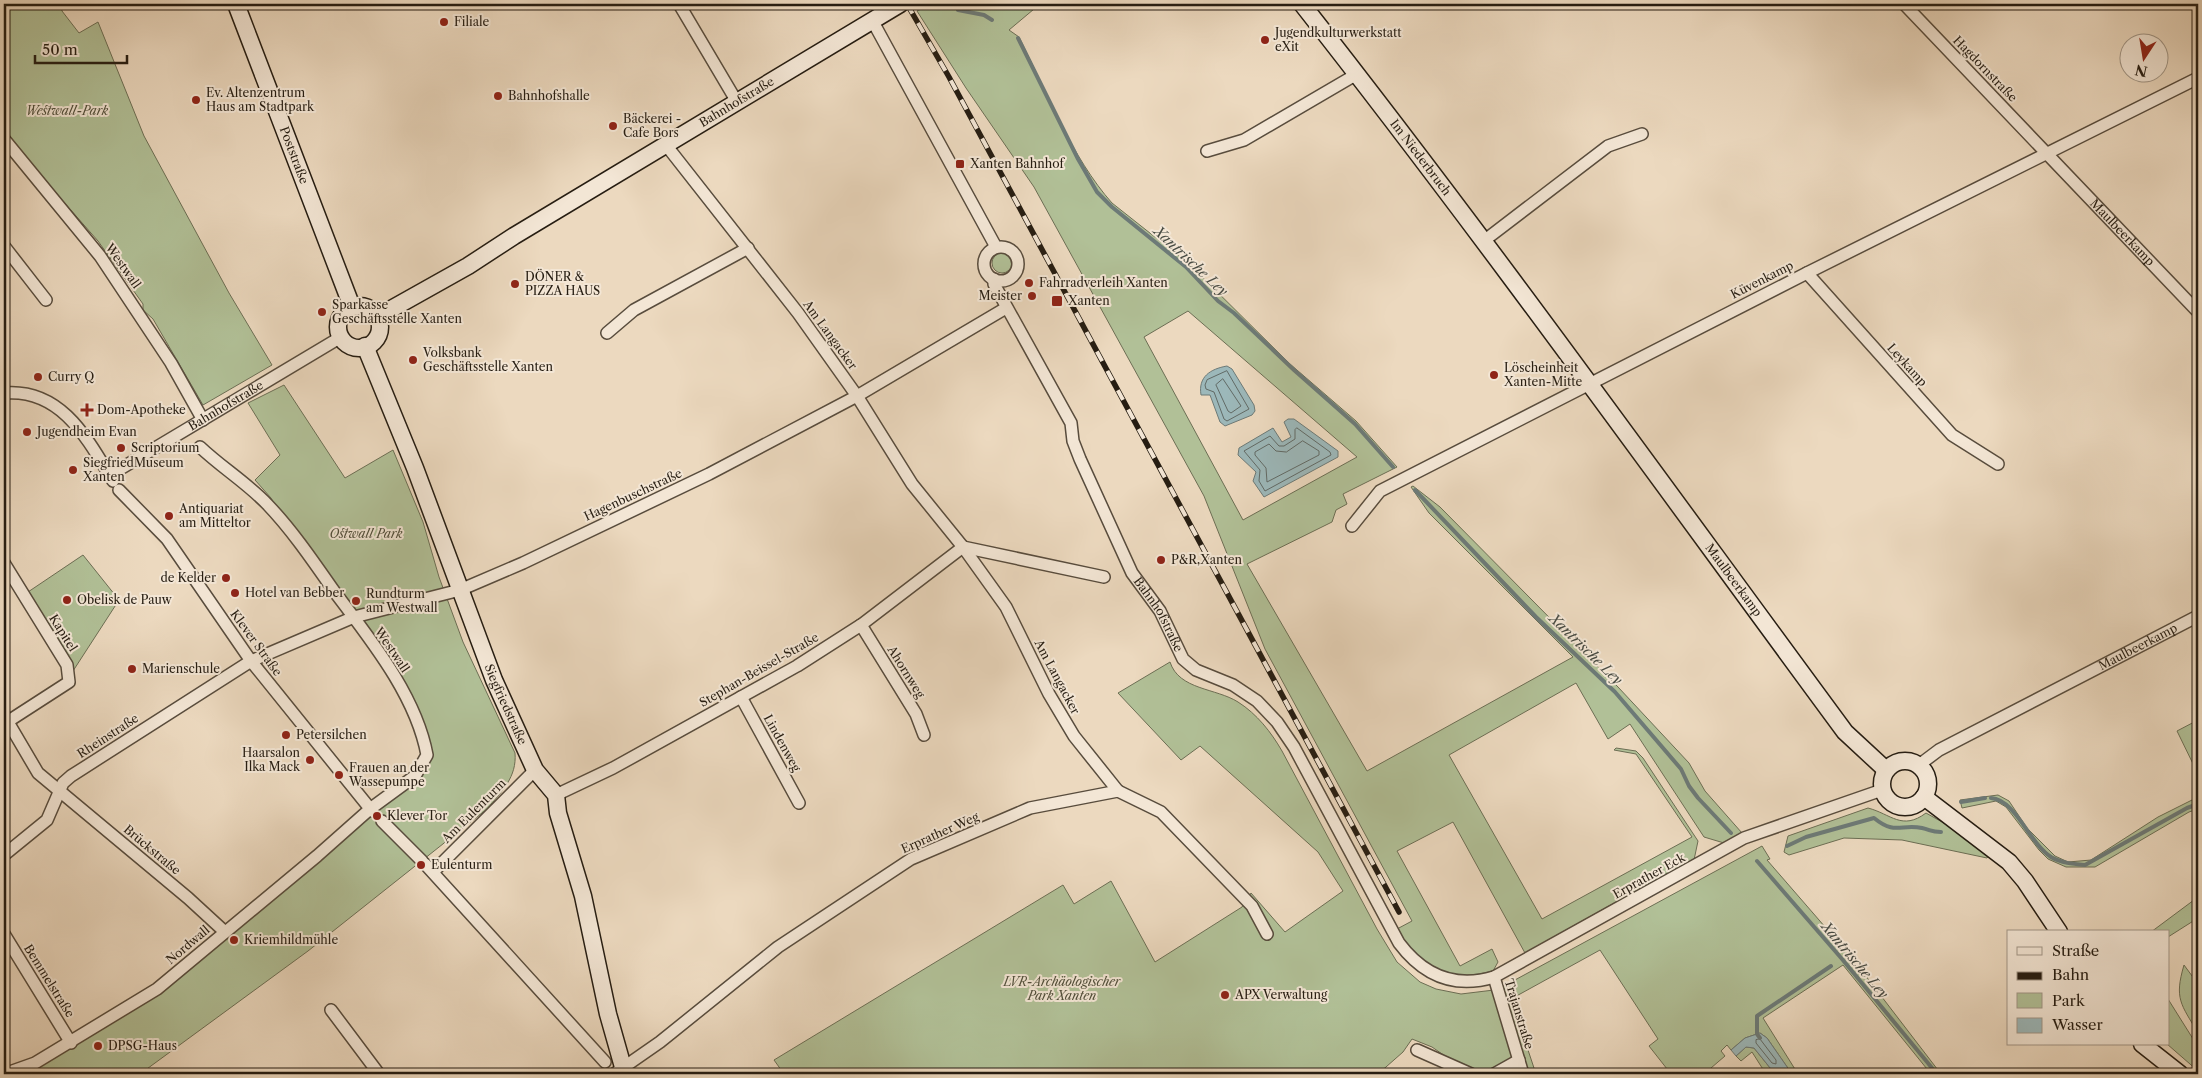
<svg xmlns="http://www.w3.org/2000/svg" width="2202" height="1078" font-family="'Libre Caslon Text',serif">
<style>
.green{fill:#b1c097;stroke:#6c6e54;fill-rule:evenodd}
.water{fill:#9cb8ba;stroke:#6d7a77}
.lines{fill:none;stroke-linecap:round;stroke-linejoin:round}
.shore{stroke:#616a66;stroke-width:1}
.stream{stroke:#6d7a77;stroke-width:4}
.street-casing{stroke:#584c3d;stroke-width:14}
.secondary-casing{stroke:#261d12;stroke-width:19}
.street{stroke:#f3e6d5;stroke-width:11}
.secondary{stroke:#f3e6d5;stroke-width:16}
.rail-casing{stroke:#261d12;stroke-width:5.5}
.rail{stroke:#f3e6d5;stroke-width:4;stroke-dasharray:11;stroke-linecap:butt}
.poi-dot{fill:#8f2418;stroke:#f3e6d5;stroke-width:2}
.labels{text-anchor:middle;stroke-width:4;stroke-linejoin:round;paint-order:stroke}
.poi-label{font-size:12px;fill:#261d12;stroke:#f3e6d5;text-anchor:start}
.street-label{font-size:12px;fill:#261d12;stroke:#f3e6d5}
.park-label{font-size:12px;font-style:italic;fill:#504e3a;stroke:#f3e6d5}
.water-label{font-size:14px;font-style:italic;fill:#494c44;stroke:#f3e6d5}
</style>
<rect width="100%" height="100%" fill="#ecd9bf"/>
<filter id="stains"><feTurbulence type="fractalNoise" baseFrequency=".004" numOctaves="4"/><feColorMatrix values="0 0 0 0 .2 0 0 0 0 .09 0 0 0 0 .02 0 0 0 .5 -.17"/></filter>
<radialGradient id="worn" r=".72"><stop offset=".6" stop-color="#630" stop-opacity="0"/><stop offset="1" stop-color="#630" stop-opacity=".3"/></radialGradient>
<path class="green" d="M4 4H61L62 11 79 33 98 22 144 136 229 293 272 365 203 405 153 319 143 310V304L98 241 4 134Z
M931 4H1040L1009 30 1019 37C1046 91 1072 158 1112 203L1189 264 1290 364 1356 421 1397 467 1343 494 1347 504 1336 510 1332 522 1247 564 1367 771 1573 657 1429 513 1411 487 1413 486 1440 507 1618 687 1689 763 1705 791 1742 833 1724 843 1704 837 1630 724 1608 739 1576 683 1449 755 1542 919 1692 837 1636 754 1614 750 1616 748 1636 751 1643 758 1698 841 1694 860 1673 870 1525 953 1453 822 1397 851 1460 966 1492 949 1498 962 1493 971C1449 983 1419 968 1397 929L1412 921 1265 649 1204 496 1034 187 966 88 917 11ZM1188 311 1357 457 1243 520 1144 337Z
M992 263a10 10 0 1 1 20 0a10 10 0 1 1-20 0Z
M284 385 345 478 393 450 423 522 439 577 463 642 515 753C517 777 502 791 487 809L308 951 140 1074H4L157 989 415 776 427 755 408 699 291 531 271 498 255 480 280 455 248 403Z
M83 555 119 600 73 671 25 594Z
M1170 662C1179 690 1216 688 1238 702 1257 714 1271 732 1282 751L1377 929 1397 962 1420 982 1436 989 1461 994 1494 990 1514 1059 1487 1074H1480L1458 1065 1432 1047 1412 1039 1403 1052 1378 1074H784L774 1060 1063 885 1074 904 1111 881 1155 962 1242 907 1251 893 1285 932 1343 891 1318 852 1200 746 1181 760 1118 693Z
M2198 720V774L2177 731Z
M1998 795 2009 801 2027 828 2055 856 2068 862 2091 860 2158 817 2198 797V809L2189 812 2095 867H2066L2048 859 2039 850 2006 807 1996 801 1962 808 1960 800Z
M1868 808C1891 814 1902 831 1926 813L1960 832 1990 854 1987 858 1902 840 1844 838 1789 855 1784 852 1788 836Z
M1762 846 1770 859 1767 860 1852 958 1941 1074H1931L1843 965 1763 1018 1798 1074H1792L1767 1038 1760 1033 1745 1038 1731 1050 1727 1045 1721 1051 1725 1056 1704 1074H1680L1677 1071 1671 1074 1649 1046 1658 1039 1600 950 1511 999 1536 1074H1528L1502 987Z
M2198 897V918L2168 937V932H2151Z
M2184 965 2198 984V1033C2181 1004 2174 999 2184 965Z
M2168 999 2195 1042 2198 1040V1071L2167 1044Z
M1746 1047 1754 1048 1775 1074H1766L1752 1052 1741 1061 1736 1056Z"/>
<path class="water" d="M1227 366 1232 369 1254 405 1255 411 1252 415 1225 426 1220 422 1210 395H1201C1198 377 1210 369 1227 366Z
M1288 419H1294L1338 451V457L1264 497 1253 481 1256 472 1238 455 1239 448 1273 428 1282 442 1291 437 1284 422Z
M1760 1033 1767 1038 1792 1074H1775L1754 1048 1746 1047 1736 1056 1731 1050 1745 1038Z"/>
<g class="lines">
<path class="shore" d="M1227 371 1249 409 1227 421 1224 419 1214 392 1206 389 1205 385 1207 380Z
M1223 379 1241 406 1231 413 1228 411 1216 385Z
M1297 428 1330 452 1331 455 1265 491 1259 481 1260 470 1244 451 1270 436 1279 446H1284L1295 439V430Z
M1303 441 1319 451V455L1267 482 1266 468 1255 455V452L1269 444 1276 451 1286 452Z
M1760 1039 1776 1060V1064L1772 1063 1756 1043V1040Z"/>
<path class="stream" d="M958 10 984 15 992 20
M1018 38 1078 159 1097 192 1112 207 1186 267 1218 301 1234 313 1294 370 1355 424 1393 467
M1415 490 1536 617 1615 692 1681 769 1689 786 1698 798 1731 833
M1991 798C2016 800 2029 843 2051 857 2061 863 2073 864 2085 865L2187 808 2198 804
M1961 802 1985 798
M1787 846 1806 837 1874 818C1896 836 1901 823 1922 828 1931 830 1931 832 1941 832
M1757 861 1842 959 1937 1074
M1760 1038 1757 1034V1016L1831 966"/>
<defs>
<g id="street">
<path d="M679 4 737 102"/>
<path id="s1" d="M1904 4 2198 312"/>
<path d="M872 20 996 247"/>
<path d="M4 139 100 256 171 363 203 420"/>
<path d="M666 145 798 313 857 396 912 484 963 547 1006 607 1049 694 1074 736 1118 791"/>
<path d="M1207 151 1244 140 1357 74"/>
<path d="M1485 240 1608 146 1642 134"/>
<path d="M4 246 46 300"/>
<circle cx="1001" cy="264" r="17"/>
<path d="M1807 273 1952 435 1998 464"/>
<path id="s2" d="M994 279V284L1071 423 1073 441 1080 459 1132 573 1160 611 1183 659 1196 670 1233 685 1257 701 1277 722 1294 747 1399 943C1423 975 1454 989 1494 977L1744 838 1882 790"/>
<path d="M607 333 634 310 748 248"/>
<path d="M4 393C61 388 87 438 113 481"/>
<path id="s3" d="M110 475 341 337"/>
<path d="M119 490 167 539 251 661 372 811"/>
<path d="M1352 526 1380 491 1807 273 2198 78"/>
<path d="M963 547 1104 577"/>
<path d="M4 563 67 665 69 682 4 724"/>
<path d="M861 625 916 714 924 735"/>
<path d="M741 697 799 803"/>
<path d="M8 722 38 773 188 898 225 932"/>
<path id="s4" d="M1919 765 1939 750 2198 616"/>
<path d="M556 795 613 768 797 666 861 625 963 547"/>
<path d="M382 821 422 861"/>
<path d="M4 855 47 820 63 783 71 776 251 661 354 617 460 590 523 563 709 474 857 396 1006 308"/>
<path d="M425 864 605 1062"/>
<path d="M433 872 535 770"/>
<path d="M4 934 71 1043"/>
<path d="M1494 977 1523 1074"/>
<path d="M331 1010 379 1074"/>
<path d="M1417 1050 1471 1074"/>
<path d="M4 1074 35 1063 157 989 317 856 370 809 415 776 427 755C416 695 370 639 334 591 313 561 292 530 267 504 247 483 221 467 200 447"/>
<path d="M614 1074 660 1042 778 947 911 859 1030 808 1118 791 1161 812 1252 906 1267 934"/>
<path d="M1494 1074 1519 1060"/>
</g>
<g id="secondary">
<path id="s5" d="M236 4 352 307"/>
<path id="s6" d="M1302 4C1489 242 1665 488 1845 732L1886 770"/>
<circle cx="359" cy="327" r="21"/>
<path id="s7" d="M377 317 468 266 514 236 900 4"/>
<path id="s8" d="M365 346 415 468 494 680 535 770 556 795 558 813 583 896 608 1014 623 1067"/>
<circle cx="1905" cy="784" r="23"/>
<path d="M1924 797 2009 862 2025 881 2059 932"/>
<path d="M2142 1044 2180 1074"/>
</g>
</defs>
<use href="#street" class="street-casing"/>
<use href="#secondary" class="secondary-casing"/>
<use href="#street" class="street"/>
<use href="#secondary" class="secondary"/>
<defs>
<path id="rail" d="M907 4 949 77 1399 912"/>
</defs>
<use href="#rail" class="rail-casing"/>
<use href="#rail" class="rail"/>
</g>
<g class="poi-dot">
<circle cx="444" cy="22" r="5"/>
<circle cx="1265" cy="40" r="5"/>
<circle cx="498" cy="96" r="5"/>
<circle cx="196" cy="100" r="5"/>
<circle cx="613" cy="126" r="5"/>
<rect x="955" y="159" width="10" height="10" rx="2.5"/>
<circle cx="1029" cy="283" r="5"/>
<circle cx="515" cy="284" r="5"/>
<circle cx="1032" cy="296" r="5"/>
<rect x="1051" y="295" width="12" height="12" rx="2.5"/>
<circle cx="322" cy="312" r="5"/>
<circle cx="413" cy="360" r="5"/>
<circle cx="1494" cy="375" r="5"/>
<circle cx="38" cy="377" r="5"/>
<path d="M84.5 402.5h5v5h5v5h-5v5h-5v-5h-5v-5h5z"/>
<circle cx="27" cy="432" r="5"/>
<circle cx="121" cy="448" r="5"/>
<circle cx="73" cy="470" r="5"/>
<circle cx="169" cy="516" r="5"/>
<circle cx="1161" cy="560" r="5"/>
<circle cx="226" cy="578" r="5"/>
<circle cx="235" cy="593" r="5"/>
<circle cx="67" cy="600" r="5"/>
<circle cx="356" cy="601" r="5"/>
<circle cx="132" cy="669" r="5"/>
<circle cx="286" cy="735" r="5"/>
<circle cx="310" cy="760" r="5"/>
<circle cx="339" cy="775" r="5"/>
<circle cx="377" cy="816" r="5"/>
<circle cx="421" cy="865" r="5"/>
<circle cx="234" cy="940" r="5"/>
<circle cx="1225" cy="995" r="5"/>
<circle cx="98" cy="1046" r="5"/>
</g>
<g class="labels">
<g class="poi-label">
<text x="454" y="26">Filiale</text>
<text x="1275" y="37">Jugendkulturwerkstatt<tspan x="1275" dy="14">eXit</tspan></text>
<text x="206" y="97">Ev. Altenzentrum<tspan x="206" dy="14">Haus am Stadtpark</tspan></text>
<text x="508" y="100">Bahnhofshalle</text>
<text x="623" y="123">Bäckerei -<tspan x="623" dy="14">Cafe Bors</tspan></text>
<text x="970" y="168">Xanten Bahnhof</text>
<text x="525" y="281">DÖNER &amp;<tspan x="525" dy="14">PIZZA HAUS</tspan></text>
<text x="1039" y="287">Fahrradverleih Xanten</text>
<text x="1022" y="300" text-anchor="end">Meister</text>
<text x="1068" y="305">Xanten</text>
<text x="332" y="309">Sparkasse<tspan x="332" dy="14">Geschäftsstelle Xanten</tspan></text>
<text x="423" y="357">Volksbank<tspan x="423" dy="14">Geschäftsstelle Xanten</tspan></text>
<text x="1504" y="372">Löscheinheit<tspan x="1504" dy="14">Xanten-Mitte</tspan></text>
<text x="48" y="381">Curry Q</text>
<text x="97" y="414">Dom-Apotheke</text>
<text x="37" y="436">Jugendheim Evan</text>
<text x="131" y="452">Scriptorium</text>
<text x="83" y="467">SiegfriedMuseum<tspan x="83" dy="14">Xanten</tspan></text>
<text x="179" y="513">Antiquariat<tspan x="179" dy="14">am Mitteltor</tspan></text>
<text x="1171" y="564">P&amp;R,Xanten</text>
<text x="216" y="582" text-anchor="end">de Kelder</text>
<text x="245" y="597">Hotel van Bebber</text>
<text x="366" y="598">Rundturm<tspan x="366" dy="14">am Westwall</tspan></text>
<text x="77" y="604">Obelisk de Pauw</text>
<text x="142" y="673">Marienschule</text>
<text x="296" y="739">Petersilchen</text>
<text x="300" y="757" text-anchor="end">Haarsalon<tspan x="300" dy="14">Ilka Mack</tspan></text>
<text x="349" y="772">Frauen an der<tspan x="349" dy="14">Wassepumpe</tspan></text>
<text x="387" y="820">Klever Tor</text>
<text x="431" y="869">Eulenturm</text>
<text x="244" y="944">Kriemhildmühle</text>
<text x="1235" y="999">APX Verwaltung</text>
<text x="108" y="1050">DPSG-Haus</text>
</g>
<g class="street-label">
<text transform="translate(1985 69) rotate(46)" y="4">Hagdornstraße</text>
<text dy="4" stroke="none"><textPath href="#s7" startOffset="419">Bahnhofstraße</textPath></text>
<text dy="4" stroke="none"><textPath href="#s5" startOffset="162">Poststraße</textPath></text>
<text dy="4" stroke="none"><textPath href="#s6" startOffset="194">Im Niederbruch</textPath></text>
<text dy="4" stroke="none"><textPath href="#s1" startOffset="316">Maulbeerkamp</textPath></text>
<text transform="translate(123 266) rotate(55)" y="4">Westwall</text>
<text transform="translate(1762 280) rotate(-27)" y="4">Küvenkamp</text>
<text transform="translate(830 335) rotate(54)" y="4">Am Langacker</text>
<text transform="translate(1907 365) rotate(48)" y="4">Leykamp</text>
<text dy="4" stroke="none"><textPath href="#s3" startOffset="135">Bahnhofstraße</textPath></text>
<text transform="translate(633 495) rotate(-25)" y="4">Hagenbuschstraße</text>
<text dy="4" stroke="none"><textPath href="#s6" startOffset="720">Maulbeerkamp</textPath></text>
<text dy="4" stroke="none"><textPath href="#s2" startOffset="376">Bahnhofstraße</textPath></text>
<text transform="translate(63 633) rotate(58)" y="4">Kapitel</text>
<text transform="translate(256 643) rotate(54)" y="4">Klever Straße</text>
<text dy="4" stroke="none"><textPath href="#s4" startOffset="249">Maulbeerkamp</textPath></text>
<text transform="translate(392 650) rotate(56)" y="4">Westwall</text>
<text transform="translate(759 670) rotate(-30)" y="4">Stephan-Beissel-Straße</text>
<text transform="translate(906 672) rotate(58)" y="4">Ahornweg</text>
<text transform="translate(1057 677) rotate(62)" y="4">Am Langacker</text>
<text dy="4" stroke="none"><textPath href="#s8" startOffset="385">Siegfriedstraße</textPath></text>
<text transform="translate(108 736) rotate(-33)" y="4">Rheinstraße</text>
<text transform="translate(782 743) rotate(61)" y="4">Lindenweg</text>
<text transform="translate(474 811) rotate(-45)" y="4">Am Eulenturm</text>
<text transform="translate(940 833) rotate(-24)" y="4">Erprather Weg</text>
<text transform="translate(152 850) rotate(40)" y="4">Brückstraße</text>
<text transform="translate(1649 876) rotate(-29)" y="4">Erprather Eck</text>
<text transform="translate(188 945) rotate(-40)" y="4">Nordwall</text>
<text transform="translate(49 981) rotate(58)" y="4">Bemmelstraße</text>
<text transform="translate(1519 1014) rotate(73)" y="4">Trajanstraße</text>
</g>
<g class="park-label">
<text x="67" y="115">Westwall-Park</text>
<text x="366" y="538">Ostwall Park</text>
<text x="1062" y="986">LVR-Archäologischer<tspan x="1062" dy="14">Park Xanten</tspan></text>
</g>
<g class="water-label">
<text transform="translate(1191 261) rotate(43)" y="5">Xantrische Ley</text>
<text transform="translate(1586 649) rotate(44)" y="5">Xantrische Ley</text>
<text transform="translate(1855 960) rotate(50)" y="5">Xantrische Ley</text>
</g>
</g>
<rect width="2202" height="1078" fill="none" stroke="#ecd9bf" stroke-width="20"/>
<rect x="5" y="5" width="2192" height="1068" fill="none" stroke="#261d12" stroke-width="2.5"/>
<rect x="10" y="10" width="2182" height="1058" fill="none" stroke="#261d12"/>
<rect x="2007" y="930" width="162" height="115" fill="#f3e6d5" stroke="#a19687"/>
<rect x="2017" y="947" width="25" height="8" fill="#f3e6d5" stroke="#a19687"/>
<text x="2052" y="956" font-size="15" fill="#261d12">Straße</text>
<rect x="2017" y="972" width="25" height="8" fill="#261d12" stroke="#a19687"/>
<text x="2052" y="980" font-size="15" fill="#261d12">Bahn</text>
<rect x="2017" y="993" width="25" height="15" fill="#b1c097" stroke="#a19687"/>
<text x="2052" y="1006" font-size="15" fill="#261d12">Park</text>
<rect x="2017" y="1018" width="25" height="15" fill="#9cb8ba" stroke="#a19687"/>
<text x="2052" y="1030" font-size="15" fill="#261d12">Wasser</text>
<g transform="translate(2144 58) rotate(192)"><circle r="24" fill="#f3e6d5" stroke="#a19687"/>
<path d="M0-4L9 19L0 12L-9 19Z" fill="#8f2418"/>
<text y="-8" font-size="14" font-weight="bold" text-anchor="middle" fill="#261d12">N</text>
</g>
<path d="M35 55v8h92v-8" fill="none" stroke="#261d12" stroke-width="2.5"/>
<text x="42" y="55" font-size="15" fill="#261d12" stroke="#f3e6d5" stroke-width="4" paint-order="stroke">50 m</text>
<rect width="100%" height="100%" filter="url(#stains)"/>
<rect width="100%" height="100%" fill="url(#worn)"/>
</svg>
